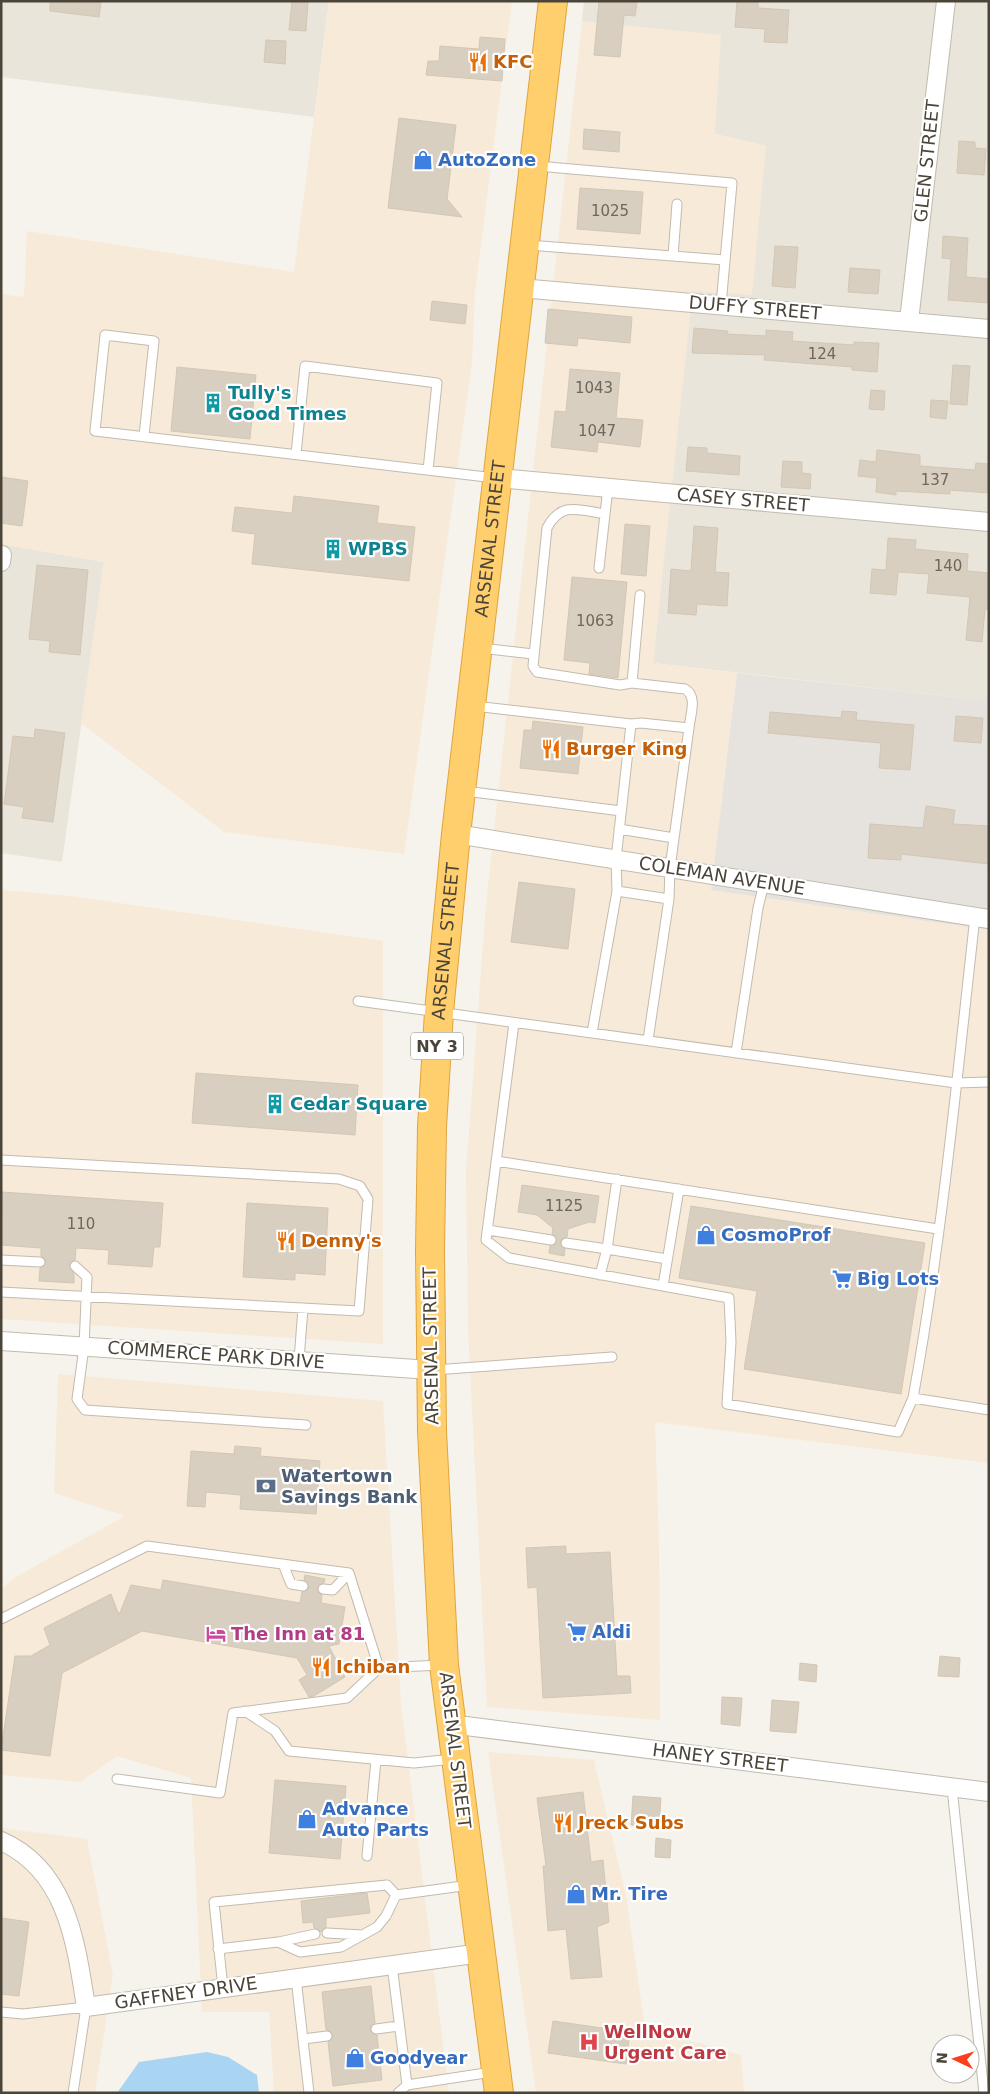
<svg xmlns="http://www.w3.org/2000/svg" width="990" height="2094" font-family="'DejaVu Sans',sans-serif">
<style>
.residential{fill:#eae5da}
.commercial{fill:#f7ead8}
.industrial{fill:#e6e2dd}
.water{fill:#a9d4f2}
.building{fill:#d8cfc1;stroke:#d3c7b4}
.lines{fill:none;stroke-linecap:round;stroke-linejoin:round}
.lane-casing{stroke:#c2bbae;stroke-width:11}
.street-casing{stroke:#c2bbae;stroke-width:20}
.highway-casing{stroke:#e0a43c;stroke-width:30}
.lane{stroke:#fff;stroke-width:9}
.street{stroke:#fff;stroke-width:18}
.highway{stroke:#ffcf6e;stroke-width:28}
.labels{text-anchor:middle;stroke-width:4.5;stroke-linejoin:round;paint-order:stroke}
.number-label{font-size:15px;fill:#6e675b}
.shield{fill:#fff;stroke:#817c74;stroke-width:1}
.shield-label{font-size:16px;font-weight:bold;fill:#4b4439}
.food-label{font-size:18px;font-weight:bold;fill:#c56008;stroke:#fff;text-anchor:start}
.shop-label{font-size:18px;font-weight:bold;fill:#366cbe;stroke:#fff;text-anchor:start}
.street-label{font-size:18px;fill:#4b4439;stroke:#fff}
.culture-label{font-size:18px;font-weight:bold;fill:#0d838f;stroke:#fff;text-anchor:start}
.service-label{font-size:18px;font-weight:bold;fill:#4e5e75;stroke:#fff;text-anchor:start}
.hotel-label{font-size:18px;font-weight:bold;fill:#b23c85;stroke:#fff;text-anchor:start}
.health-label{font-size:18px;font-weight:bold;fill:#be3a42;stroke:#fff;text-anchor:start}
</style>
<rect width="100%" height="100%" fill="#f6f3ec"/>
<path class="residential" d="M1 1H329L314 117 1 77Z
M584 1H989V701L653 663 691 291 766 146 715 134 582 21Z
M1 544 104 562 62 862 1 853Z"/>
<path class="commercial" d="M329 1H512L475 292 472 362 404 854 224 832 81 723 104 562 1 544V294L24 297 27 231 294 272Z
M582 21 721 35 715 134 766 146 752 295 691 291 690 317 653 663 737 673 711 890 989 930V1463L655 1422 659 1545 660 1720 487 1707 468 1330 466 1171 486 904Z
M1 890 71 896 383 941V1344L1 1319Z
M58 1374 383 1401 401 1704 449 2093H274L269 2012H202L191 1778 117 1756 80 1782 1 1775V1589L19 1575 125 1516 54 1493Z
M488 1752 594 1760 626 1896 645 2028 741 2055 744 2093H536Z
M1 1828 87 1839 113 1975 95 2093H1Z"/>
<path class="industrial" d="M737 673 989 701V930L711 890Z"/>
<path class="water" d="M207 2052 228 2057 257 2075 259 2093H117L139 2062Z"/>
<path class="building" d="M50 1H101L99 17 50 11Z
M292 1H308L306 31 289 30Z
M599 1H637L635 16 624 15 620 57 594 55Z
M737 1H758V8L789 10 787 43 764 42 765 29 735 27Z
M480 37 505 39 502 81 426 75 428 61H439L440 46 479 49Z
M266 40 286 41 285 64 264 62Z
M399 118 456 125 447 199 462 217 388 208Z
M584 129 620 132 619 152 583 149Z
M959 141 975 142V148L986 149 984 175 957 173Z
M580 188 643 192 640 234 577 229Z
M943 236 968 238 966 277 989 279V303L948 300 951 259 942 258Z
M775 246 798 247 795 288 772 286Z
M850 268 880 270 878 294 848 292Z
M432 301 467 305 465 324 430 320Z
M548 309 632 317 630 343 578 338 577 346 545 343Z
M694 328 728 331 727 334 766 336V330L793 332 792 341 854 345V342L879 343 877 372 852 370V367L764 360 765 355 692 353Z
M953 365 970 366 967 405 950 404Z
M177 367 256 375 250 439 171 431Z
M570 369 620 373 616 418 643 420 640 447 598 442 597 452 551 447 555 411 566 412Z
M871 390 885 391 884 410 869 409Z
M931 400 948 401 946 419 930 417Z
M688 447 707 448V453L740 456 739 475 686 471Z
M877 450 920 455V466L975 470 976 463 989 464V493L950 490V494L896 491V495L876 492 877 478 858 476 860 460 876 462Z
M783 461 802 462V473L811 474 810 489 781 487Z
M1 477 28 481 22 526 1 523Z
M294 496 379 506 377 523 415 527 409 581 252 564 255 534 232 531 235 507 292 513Z
M625 524 650 526 646 576 621 574Z
M694 526 718 528 715 572 729 573 727 606 697 604 696 615 668 613 671 569 691 571Z
M888 538 916 540 915 549 968 554 967 571 989 573V610L985 609 982 642 966 640 970 597 927 593 929 574 898 572 896 595 870 593 872 569 886 570Z
M37 565 88 570 80 655 49 652 50 641 29 639Z
M572 577 627 582 618 678 589 674 590 663 564 660Z
M842 711 857 712 856 720 914 725 910 770 879 768 881 743 768 733 770 712 841 718Z
M956 716 983 718 981 743 954 741Z
M533 721 583 727 578 774 520 768 524 730H532Z
M35 729 65 733 53 822 22 818 24 807 4 804 13 736 34 738Z
M926 806 955 810 953 824 989 826V864L901 854V860L868 858 870 824 923 828Z
M519 882 575 889 568 949 511 942Z
M196 1073 358 1085 355 1135 192 1123Z
M522 1185 599 1196 595 1223 589 1222 568 1229 567 1237 561 1240 560 1246 565 1249 564 1256 549 1253 550 1246 557 1241V1237L552 1234 553 1228 537 1215 518 1212Z
M2 1192 163 1203 160 1247H154L152 1267 108 1264 109 1250 76 1248 75 1260 69 1265 74 1274V1283L39 1281 40 1268 46 1263 45 1259 41 1256V1248L1 1245Z
M247 1203 328 1208 325 1275 295 1273V1280L243 1277Z
M691 1206 925 1243 901 1394 744 1369 757 1291 679 1278Z
M235 1446 261 1448 260 1456 320 1461 316 1514 240 1509 241 1495 206 1492 205 1507 187 1506 191 1451 234 1454Z
M566 1546V1554L610 1552 617 1676H630L631 1693 543 1698 537 1587 528 1588 526 1548Z
M305 1575 325 1579 324 1583 317 1588 318 1592 322 1595 321 1603 345 1607 339 1644 329 1646 345 1677 314 1696 309 1697 299 1680 307 1675 297 1658 142 1631 62 1673 50 1756 1 1750 15 1656H31L50 1645 44 1628 111 1594 119 1615 131 1585 161 1590 163 1580 300 1603 302 1592 307 1590 309 1587 304 1580Z
M940 1656 960 1658 959 1677 938 1676Z
M800 1663 817 1665 816 1682 799 1680Z
M722 1697 742 1698 740 1726 721 1724Z
M772 1700 799 1702 796 1733 770 1731Z
M275 1780 346 1786 340 1859 269 1853Z
M583 1792 591 1862 603 1860 609 1922 597 1927 602 1977 571 1979 566 1929 548 1931 543 1866H546L537 1798Z
M633 1796 661 1798 659 1827 631 1825Z
M656 1838 671 1840 670 1858 655 1857Z
M367 1893 370 1913 326 1918V1927L321 1932 314 1928 313 1922 303 1923 301 1901Z
M1 1918 29 1922 19 1996 1 1994Z
M371 1986 375 2023 370 2029 371 2033 377 2035 382 2080 333 2086 328 2042 333 2036 332 2032 326 2030 322 1992Z
M553 2021 630 2032 626 2064 548 2053Z"/>
<g class="lines">
<defs>
<path id="lane" d="M537 166 732 183 721 305
M528 245 725 260
M673 256 677 204
M144 436 154 341 105 335 95 431 495 478
M296 454 305 366 437 383 428 470
M608 488 605 514C579 510 561 501 547 528L533 666 537 672 620 685 632 683
M599 568 605 514
M640 595 632 683 685 689C698 696 690 716 689 728
M481 648 533 654
M474 706 631 724 616 859 617 891
M631 724 641 723 689 728 670 868 669 899
M465 791 621 811
M619 829 674 838
M975 917C957 1077 942 1239 913 1398L989 1410
M358 1001 956 1083 989 1082
M514 1023 486 1240 509 1258 729 1298 731 1342 727 1404 898 1432 913 1398
M592 1033 617 891 669 899 648 1040
M736 1053 758 908 764 883
M1 1160 339 1179 360 1186 368 1199 359 1311 1 1292
M496 1161 938 1229
M488 1230 551 1240
M566 1243 607 1249 617 1179
M1 1260 40 1262
M75 1266 87 1277 84 1347 77 1399 85 1410 306 1425
M600 1275 607 1249 667 1259
M663 1286 679 1189
M299 1360 303 1308
M434 1370 612 1357
M283 1564 291 1584 303 1586
M323 1589 333 1590 349 1573
M1 1619 147 1546 349 1573 379 1668 441 1665
M245 1711 275 1731 289 1751 414 1763 453 1759
M117 1779 220 1793 233 1713 347 1698 379 1668
M952 1788 984 2093
M367 1856 376 1760
M327 1933 362 1935
M279 1942 315 1934
M218 1949 278 1942 300 1952 341 1947 377 1927 386 1916 396 1895
M392 1965 407 2085 492 2072
M296 1978 309 2093
M223 1988 214 1902 387 1885 396 1895 470 1885
M1 2012 23 2014 86 2007 73 2093
M376 2029 399 2026
M303 2039 327 2036
M398 2093 407 2085"/>
<path id="street" d="M520 288 989 329
M909 321 946 1
M498 478 989 522
M1 562 2 555
M456 834 989 919
M1 1341 431 1370
M451 1726H466L989 1792
M1 1841C67 1870 76 1943 86 2007L481 1953"/>
<g id="highway">
<path id="s1" d="M499 2093 444 1665 432 1431 430 1251 432 1127 439 1012 456 834 553 1"/>
</g>
</defs>
<use href="#lane" class="lane-casing"/>
<use href="#street" class="street-casing"/>
<use href="#highway" class="highway-casing"/>
<use href="#lane" class="lane"/>
<use href="#street" class="street"/>
<use href="#highway" class="highway"/>
</g>
<defs>
<symbol id="restaurant-bare" viewBox="-9 -9 18 18"><path d="M-5-6h1v4h1v-4h1v4h1v-4h1v5L-1.5 .5V6h-2V.5L-5-1ZM5-6V6H3V1.5H1.5Q1.5-4 5-6Z" fill="#e8710a" stroke="#fff" stroke-width="2.5" paint-order="stroke"/></symbol>
<symbol id="shop-bare" viewBox="-9 -9 18 18"><path d="M-5-2.5h2.3a2.7 3.5 0 0 1 5.4 0H5L5.5 6h-11ZM-1.5-2.5h3a1.5 2.3 0 0 0-3 0Z" fill="#3f7fe0" stroke="#fff" stroke-width="2.5" paint-order="stroke"/></symbol>
<symbol id="building-bare" viewBox="-9 -9 18 18"><path d="M-4-6H4V6H1V3H-1V6H-4ZM-2.5-4.3h1.7v1.8h-1.7ZM.8-4.3h1.7v1.8H.8ZM-2.5-1h1.7V.8h-1.7ZM.8-1h1.7V.8H.8Z" fill="#0f9aa8" stroke="#fff" stroke-width="2.5" paint-order="stroke"/></symbol>
<symbol id="supermarket-bare" viewBox="-9 -9 18 18"><path d="M-6-5.5h2.5l.6 2H6L4.5 2H-2.5L-4.4-4H-6ZM-1.5 3.2a1.3 1.3 0 1 0 .1 0ZM3 3.2a1.3 1.3 0 1 0 .1 0Z" fill="#3f7fe0" stroke="#fff" stroke-width="2.5" paint-order="stroke"/></symbol>
<symbol id="bank-bare" viewBox="-9 -9 18 18"><path d="M-6-4H6V4H-6ZM0-2.3a2.3 2.3 0 1 0 0 4.6a2.3 2.3 0 1 0 0-4.6Z" fill="#5c6f8a" stroke="#fff" stroke-width="2.5" paint-order="stroke"/></symbol>
<symbol id="hotel-bare" viewBox="-9 -9 18 18"><path d="M-6-4.5h1.5V1H6V5H4.5V3h-9V5H-6ZM-4 0a1.8 1.8 0 1 1 3.6 0ZM.5 0V-2.5h3Q6-2.5 6 0Z" fill="#d1479c" stroke="#fff" stroke-width="2.5" paint-order="stroke"/></symbol>
<symbol id="hospital-bare" viewBox="-9 -9 18 18"><path d="M-5-5h3v3.5h4V-5h3V5h-3V1.5h-4V5h-3Z" fill="#e0444e" stroke="#fff" stroke-width="2.5" paint-order="stroke"/></symbol>
</defs>
<g fill-rule="evenodd">
<use href="#restaurant-bare" x="464" y="48" width="28" height="28"/>
<use href="#shop-bare" x="409" y="146" width="28" height="28"/>
<use href="#building-bare" x="199" y="389" width="28" height="28"/>
<use href="#building-bare" x="319" y="535" width="28" height="28"/>
<use href="#restaurant-bare" x="537" y="735" width="28" height="28"/>
<use href="#building-bare" x="261" y="1090" width="28" height="28"/>
<use href="#shop-bare" x="692" y="1221" width="28" height="28"/>
<use href="#restaurant-bare" x="272" y="1227" width="28" height="28"/>
<use href="#supermarket-bare" x="828" y="1265" width="28" height="28"/>
<use href="#bank-bare" x="252" y="1472" width="28" height="28"/>
<use href="#supermarket-bare" x="563" y="1618" width="28" height="28"/>
<use href="#hotel-bare" x="202" y="1620" width="28" height="28"/>
<use href="#restaurant-bare" x="307" y="1653" width="28" height="28"/>
<use href="#shop-bare" x="293" y="1805" width="28" height="28"/>
<use href="#restaurant-bare" x="549" y="1809" width="28" height="28"/>
<use href="#shop-bare" x="562" y="1880" width="28" height="28"/>
<use href="#hospital-bare" x="575" y="2028" width="28" height="28"/>
<use href="#shop-bare" x="341" y="2044" width="28" height="28"/>
</g>
<g class="labels">
<g class="number-label">
<text x="610" y="216">1025</text>
<text x="822" y="359">124</text>
<text x="594" y="393">1043</text>
<text x="597" y="436">1047</text>
<text x="935" y="485">137</text>
<text x="948" y="571">140</text>
<text x="595" y="626">1063</text>
<text x="564" y="1211">1125</text>
<text x="81" y="1229">110</text>
</g>
<rect class="shield" x="411" y="1032.5" width="52" height="27" rx="4"/>
<g class="shield-label">
<text x="437" y="1052">NY 3</text>
</g>
<g class="food-label">
<text x="493" y="68">KFC</text>
<text x="566" y="755">Burger King</text>
<text x="301" y="1247">Denny's</text>
<text x="336" y="1673">Ichiban</text>
<text x="578" y="1829">Jreck Subs</text>
</g>
<g class="shop-label">
<text x="438" y="166">AutoZone</text>
<text x="721" y="1241">CosmoProf</text>
<text x="857" y="1285">Big Lots</text>
<text x="592" y="1638">Aldi</text>
<text x="322" y="1815">Advance<tspan x="322" dy="21">Auto Parts</tspan></text>
<text x="591" y="1900">Mr. Tire</text>
<text x="370" y="2064">Goodyear</text>
</g>
<g class="street-label">
<text transform="translate(927 161) rotate(-84)" y="6">GLEN STREET</text>
<text transform="translate(755 308) rotate(5)" y="6">DUFFY STREET</text>
<text transform="translate(743 500) rotate(5)" y="6">CASEY STREET</text>
<text dy="6" stroke="none"><textPath href="#s1" startOffset="1561">ARSENAL STREET</textPath></text>
<text transform="translate(722 876) rotate(9)" y="6">COLEMAN AVENUE</text>
<text dy="6" stroke="none"><textPath href="#s1" startOffset="1156">ARSENAL STREET</textPath></text>
<text transform="translate(431 1346) rotate(-91)" y="6">ARSENAL STREET</text>
<text transform="translate(216 1355) rotate(4)" y="6">COMMERCE PARK DRIVE</text>
<text transform="translate(455 1750) rotate(83)" y="6">ARSENAL STREET</text>
<text transform="translate(720 1758) rotate(7)" y="6">HANEY STREET</text>
<text transform="translate(186 1993) rotate(-8)" y="6">GAFFNEY DRIVE</text>
</g>
<g class="culture-label">
<text x="228" y="399">Tully's<tspan x="228" dy="21">Good Times</tspan></text>
<text x="348" y="555">WPBS</text>
<text x="290" y="1110">Cedar Square</text>
</g>
<g class="service-label">
<text x="281" y="1482">Watertown<tspan x="281" dy="21">Savings Bank</tspan></text>
</g>
<g class="hotel-label">
<text x="231" y="1640">The Inn at 81</text>
</g>
<g class="health-label">
<text x="604" y="2038">WellNow<tspan x="604" dy="21">Urgent Care</tspan></text>
</g>
</g>
<rect width="990" height="2094" fill="none" stroke="#4b4439" stroke-width="5"/>
<g transform="translate(955 2059) rotate(274)"><circle r="24" fill="#ffffff" stroke="#b7b4b0"/>
<path d="M0-4L9 19L0 12L-9 19Z" fill="#fc3f1d"/>
<text y="-8" font-size="14" font-weight="bold" text-anchor="middle" fill="#4b4439">N</text>
</g>
</svg>
